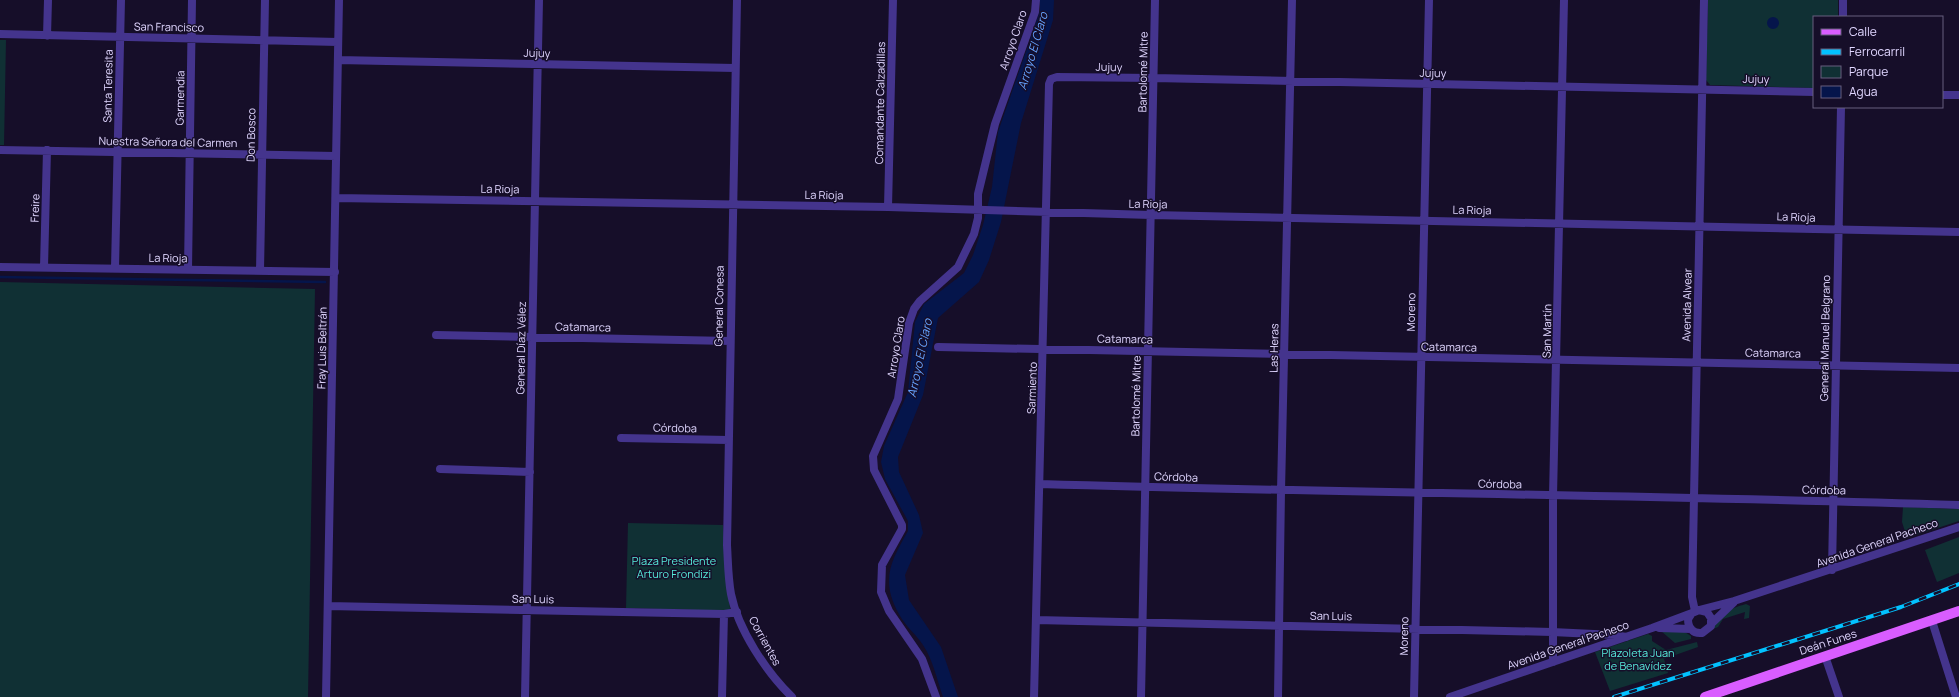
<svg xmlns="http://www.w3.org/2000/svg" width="1959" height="697" font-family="Manrope,sans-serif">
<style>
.green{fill:#103034}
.water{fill:#05154b}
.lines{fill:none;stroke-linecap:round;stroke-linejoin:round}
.stream{stroke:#05154b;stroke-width:2.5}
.minor{stroke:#44348d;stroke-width:8}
.major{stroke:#d95dff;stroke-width:10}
.rail-casing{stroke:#02c2ff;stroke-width:4}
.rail{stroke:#160e29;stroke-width:2.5;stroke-dasharray:8;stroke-linecap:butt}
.labels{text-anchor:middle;stroke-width:3;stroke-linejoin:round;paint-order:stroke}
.street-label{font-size:11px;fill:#e0d6ff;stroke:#160e29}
.park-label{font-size:11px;fill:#56ebda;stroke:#160e29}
.water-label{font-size:12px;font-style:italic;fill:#64a2ff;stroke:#160e29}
</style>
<rect width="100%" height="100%" fill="#160e29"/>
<path class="green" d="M1708 0H1838V17H1814V88L1710 85 1706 80Z
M0 40H6L4 145H0Z
M0 282 315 289 308 697H0Z
M1903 507 1959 509V521L1907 538 1902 522Z
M628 523 723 525 730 609 727 611 626 608Z
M1959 537V573L1937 582 1925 550Z
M1746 604 1750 606 1749 618 1744 619 1745 612 1723 619 1718 627 1713 629C1723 613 1728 609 1746 604Z
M1661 631H1683L1691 636V639L1675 643Z
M1648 634 1652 636V641L1666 650 1697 642 1698 647 1664 659 1668 673 1610 691 1595 652Z"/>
<path class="water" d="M1040 0H1054L1053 20 1021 123 1001 222 989 260 979 282 938 318 923 395 898 457 899 472 919 515 923 533 905 575 909 600 941 647 958 697H943C937 680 933 660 923 645 916 634 905 626 899 614 880 580 891 561 908 531V521L885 479 881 462 884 446 908 392 915 322 924 304 964 273 973 255 983 225 992 187 998 132 1040 11Z
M1767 23a6 6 0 1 1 12 0a6 6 0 1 1-12 0Z"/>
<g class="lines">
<path class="stream" d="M0 277 325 282"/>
<path class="minor" d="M737 0 727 545C728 561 728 578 731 594 738 629 766 672 792 697
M1843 17V0
M0 34 338 42
M47 36 48 0
M338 60 735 68
M1942 95H1959
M0 150 336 156
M336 198 888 207 1151 215 1959 232
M888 207 893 0
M0 267 335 272
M44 267 47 150
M115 268 121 0
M188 269 192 0
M260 271 265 0
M436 335 730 341
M938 347 1959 368
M621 438 729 440
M440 469 530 472
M1040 484C1346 493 1653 495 1959 505
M1832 570 1841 107
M328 606 724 614 737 612
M1699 610 1707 612 1711 618V626L1702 633C1693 634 1688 628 1688 619L1692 613 1699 610 1734 601 1959 527
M1695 611 1692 597 1704 0
M1036 620 1552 632 1615 635 1626 637
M1932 621 1956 697
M1712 623 1734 602
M1659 628 1691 629
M1825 656 1839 697
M1553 662V496L1564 0
M326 697 339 0
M525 697 539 0
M722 697 724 614
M936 697 922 659 889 611 881 592 882 565 902 529V525L874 470 873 456 898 399 909 323 914 309 920 301 958 267 974 234 978 218V194L995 124 1035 12 1036 0
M1034 697 1049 84 1051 79 1057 77 1154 78 1814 92
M1141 697 1155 0
M1278 697 1281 491 1292 0
M1414 697 1429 0
M1450 697 1652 628 1692 613"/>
<path class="major" d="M1705 697 1959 611"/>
<defs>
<path id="rail" d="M1614 697 1901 607 1959 584"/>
</defs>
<use href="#rail" class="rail-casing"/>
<use href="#rail" class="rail"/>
</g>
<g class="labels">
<g class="street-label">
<text transform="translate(169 27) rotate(1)" y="4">San Francisco</text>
<text transform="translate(1013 40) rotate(-71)" y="4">Arroyo Claro</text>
<text transform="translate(537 53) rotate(1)" y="4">Jujuy</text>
<text transform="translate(1109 67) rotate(1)" y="4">Jujuy</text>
<text transform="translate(1143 72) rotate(-89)" y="4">Bartolomé Mitre</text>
<text transform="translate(1433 73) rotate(1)" y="4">Jujuy</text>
<text transform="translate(1756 79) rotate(1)" y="4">Jujuy</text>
<text transform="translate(108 86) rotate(-89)" y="4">Santa Teresita</text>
<text transform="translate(180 98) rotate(-89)" y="4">Garmendia</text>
<text transform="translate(880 103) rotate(-89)" y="4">Comandante Calzadillas</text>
<text transform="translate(251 135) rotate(-89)" y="4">Don Bosco</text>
<text transform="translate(168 142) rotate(1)" y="4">Nuestra Señora del Carmen</text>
<text transform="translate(500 189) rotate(1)" y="4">La Rioja</text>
<text transform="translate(824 195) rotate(1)" y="4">La Rioja</text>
<text transform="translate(1148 204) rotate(1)" y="4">La Rioja</text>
<text transform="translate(35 208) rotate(-88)" y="4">Freire</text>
<text transform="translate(1472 210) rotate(1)" y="4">La Rioja</text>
<text transform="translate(1796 217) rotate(2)" y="4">La Rioja</text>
<text transform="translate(168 258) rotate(1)" y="4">La Rioja</text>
<text transform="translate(1687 305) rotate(-89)" y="4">Avenida Alvear</text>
<text transform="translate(719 306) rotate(-89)" y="4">General Conesa</text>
<text transform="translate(1411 312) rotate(-89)" y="4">Moreno</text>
<text transform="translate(583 327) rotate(1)" y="4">Catamarca</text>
<text transform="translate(1547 331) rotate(-89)" y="4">San Martín</text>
<text transform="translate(1825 338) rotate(-89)" y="4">General Manuel Belgrano</text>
<text transform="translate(1125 339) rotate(1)" y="4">Catamarca</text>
<text transform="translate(896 347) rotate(-81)" y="4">Arroyo Claro</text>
<text transform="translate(1449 347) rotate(1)" y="4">Catamarca</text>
<text transform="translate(322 348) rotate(-89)" y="4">Fray Luis Beltrán</text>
<text transform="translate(521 348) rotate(-89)" y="4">General Díaz Vélez</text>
<text transform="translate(1274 348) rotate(-89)" y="4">Las Heras</text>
<text transform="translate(1773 353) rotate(1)" y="4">Catamarca</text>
<text transform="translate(1032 388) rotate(-88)" y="4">Sarmiento</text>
<text transform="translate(1136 396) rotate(-89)" y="4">Bartolomé Mitre</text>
<text transform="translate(675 428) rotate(1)" y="4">Córdoba</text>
<text transform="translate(1176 477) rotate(2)" y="4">Córdoba</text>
<text transform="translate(1500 484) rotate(1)" y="4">Córdoba</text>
<text transform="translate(1824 490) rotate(1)" y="4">Córdoba</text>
<text transform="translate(1877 543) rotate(-19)" y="4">Avenida General Pacheco</text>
<text transform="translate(533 599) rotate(1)" y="4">San Luis</text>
<text transform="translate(1331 616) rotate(1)" y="4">San Luis</text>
<text transform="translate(1404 636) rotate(-89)" y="4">Moreno</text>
<text transform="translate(765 641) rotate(61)" y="4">Corrientes</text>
<text transform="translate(1828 642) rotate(-18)" y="4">Deán Funes</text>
<text transform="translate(1568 645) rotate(-19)" y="4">Avenida General Pacheco</text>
</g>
<g class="park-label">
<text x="674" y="565">Plaza Presidente<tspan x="674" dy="13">Arturo Frondizi</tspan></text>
<text x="1638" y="657">Plazoleta Juan<tspan x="1638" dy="13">de Benavídez</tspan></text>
</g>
<g class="water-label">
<text transform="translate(1033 51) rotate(-74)" y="4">Arroyo El Claro</text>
<text transform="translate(920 358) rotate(-78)" y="4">Arroyo El Claro</text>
</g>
</g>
<rect x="1813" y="16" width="130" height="92" fill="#160e29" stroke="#675e7f"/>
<rect x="1821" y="29" width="20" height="6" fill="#d95dff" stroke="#675e7f"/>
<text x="1849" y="36" font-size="12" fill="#e0d6ff">Calle</text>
<rect x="1821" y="49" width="20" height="6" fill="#02c2ff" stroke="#675e7f"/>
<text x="1849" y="56" font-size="12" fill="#e0d6ff">Ferrocarril</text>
<rect x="1821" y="66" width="20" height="12" fill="#103034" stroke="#675e7f"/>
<text x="1849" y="76" font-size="12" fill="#e0d6ff">Parque</text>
<rect x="1821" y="86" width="20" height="12" fill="#05154b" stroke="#675e7f"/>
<text x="1849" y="96" font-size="12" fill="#e0d6ff">Agua</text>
</svg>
